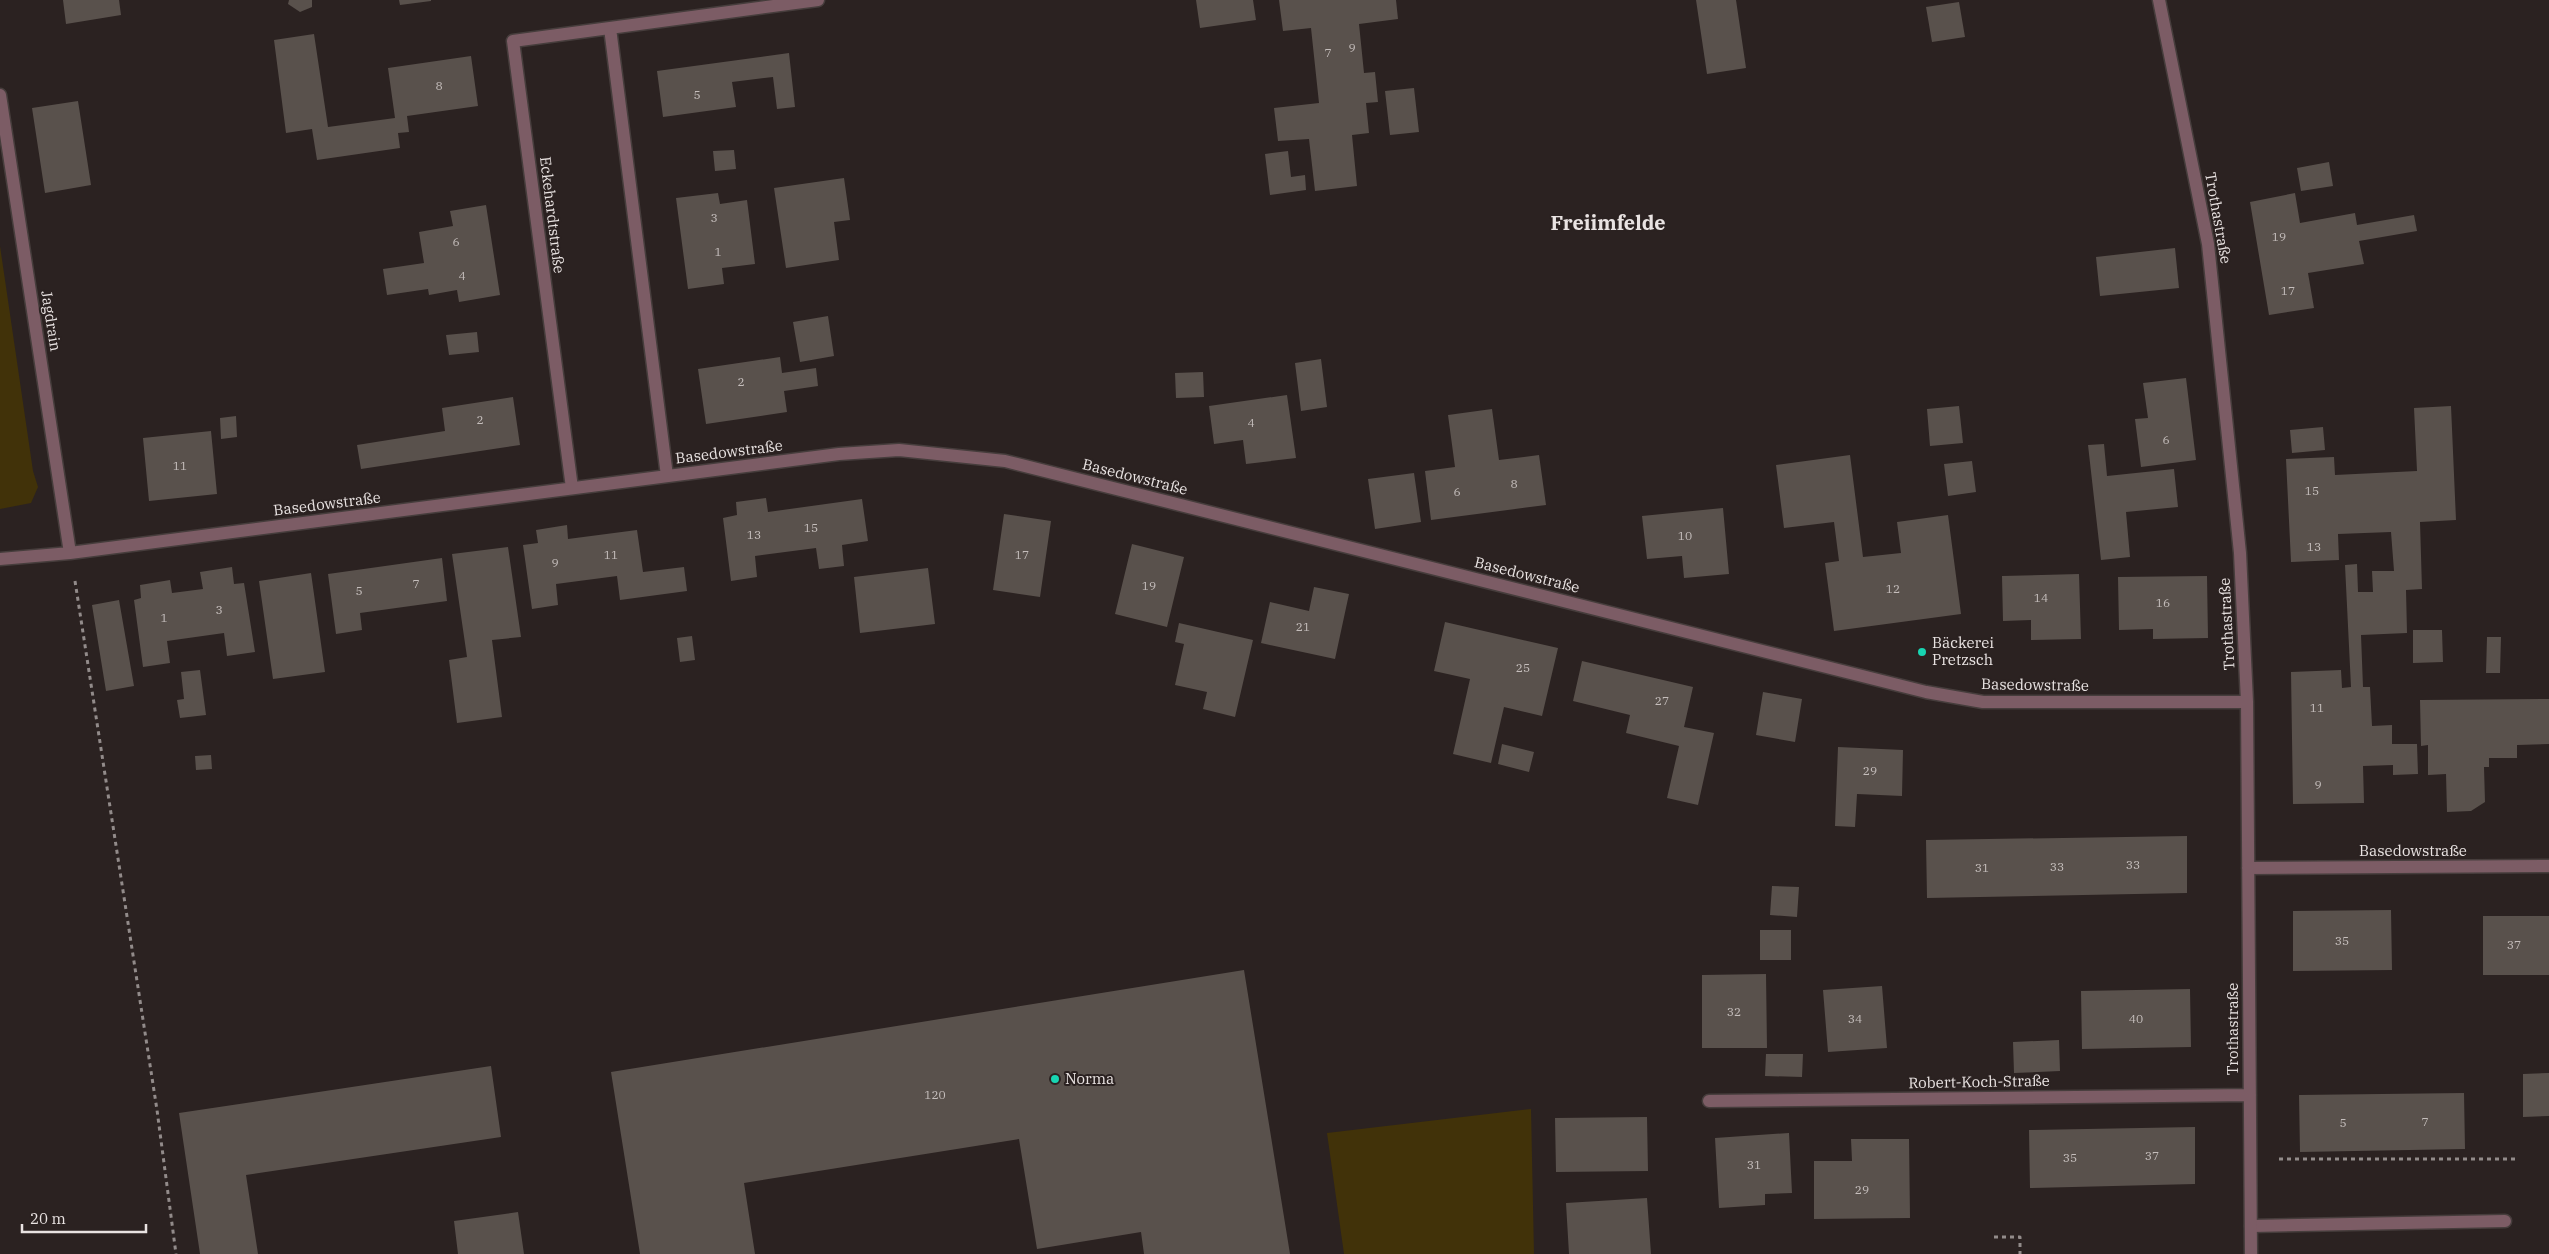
<svg xmlns="http://www.w3.org/2000/svg" width="2549" height="1254" font-family="'IBM Plex Serif',serif">
<style>
.green{fill:#413209}
.building{fill:#59514c}
.lines{fill:none;stroke-linecap:round;stroke-linejoin:round}
.service-casing{stroke:#463d3c;stroke-width:15}
.minor-casing{stroke:#463d3c;stroke-width:15}
.path{stroke:#928b8a;stroke-width:3;stroke-dasharray:4 4;stroke-linecap:butt}
.service{stroke:#7c5c65;stroke-width:12}
.minor{stroke:#7c5c65;stroke-width:12}
.poi-dot{fill:#18d5b2;stroke:#2b2221;stroke-width:2}
.labels{text-anchor:middle;stroke-width:4;stroke-linejoin:round;paint-order:stroke}
.number-label{font-size:12px;fill:#c5bebc}
.street-label{font-size:15px;fill:#e9e3e2;stroke:#2b2221}
.poi-label{font-size:15px;fill:#e9e3e2;stroke:#2b2221;text-anchor:start}
.district-label{font-size:20px;font-weight:bold;fill:#e9e3e2;stroke:#2b2221}
</style>
<rect width="100%" height="100%" fill="#2b2221"/>
<path class="green" d="M0 246 33 471 38 487 31 503 0 509Z
M1531 1109 1534 1254H1344L1327 1133Z"/>
<path class="building" d="M63 0H119L121 15 66 24Z
M289 0H312V7L300 12 288 4Z
M399 0H431V1L400 5Z
M1196 0H1253L1256 20 1200 28Z
M1279 0H1396L1398 19 1359 24 1364 73 1375 72 1378 102 1366 103 1369 133 1352 135 1357 186 1315 191 1309 139 1278 141 1274 108 1319 103 1311 28 1283 31Z
M1696 0H1736L1746 68 1707 74Z
M1959 2 1965 37 1932 42 1926 7Z
M314 34 328 127 395 118 388 68 471 56 478 106 407 116 409 132 398 133 400 148 317 160 312 129 286 133 274 40Z
M789 53 795 107 777 109 773 77 732 82 736 107 663 117 657 71Z
M1414 88 1419 132 1390 135 1385 91Z
M78 101 91 185 45 193 32 108Z
M734 150 736 169 715 171 713 151Z
M1288 151 1291 177 1305 175 1306 190 1270 195 1265 154Z
M2329 162 2333 186 2301 191 2297 168Z
M844 178 850 220 834 222 839 260 786 268 774 188Z
M718 193 720 204 747 200 755 264 722 268 724 284 688 289 676 198Z
M2295 193 2300 223 2355 213 2357 225 2414 215 2417 231 2359 241 2364 264 2308 273 2314 308 2269 315 2250 202Z
M486 205 500 295 459 302 457 290 429 295 428 289 387 295 383 269 424 263 419 232 453 226 450 211Z
M2175 248 2179 288 2100 296 2096 257Z
M828 316 834 356 800 362 793 322Z
M477 332 479 352 449 355 446 335Z
M780 357 782 373 816 368 818 386 784 391 787 412 706 424 698 369Z
M1321 359 1327 407 1301 411 1295 363Z
M1203 372 1204 397 1176 398 1175 373Z
M2186 378 2196 460 2141 467 2135 419 2148 418 2143 383Z
M1287 395 1296 458 1246 464 1243 440 1214 444 1209 406Z
M513 397 520 445 361 469 357 445 445 431 442 408Z
M1959 406 1963 443 1930 446 1927 409Z
M2451 406 2456 520 2420 522 2422 589 2406 590 2407 633 2361 635 2363 687H2370L2372 726 2392 725V744H2417L2418 774 2393 775V765L2363 766 2364 803 2293 804 2291 672 2341 670 2342 688 2351 687 2345 565 2357 564 2358 592H2373L2372 571H2394L2391 532 2338 534 2339 560 2291 562 2286 459 2334 457 2335 475 2417 471 2414 408Z
M1492 409 1499 460 1539 455 1546 505 1431 520 1425 471 1455 467 1448 415Z
M236 416 237 437 221 439 220 418Z
M2323 427 2325 450 2292 453 2290 430Z
M211 431 217 494 149 501 143 438Z
M2104 444 2107 476 2174 469 2178 507 2126 512 2130 557 2101 560 2088 445Z
M1850 455 1863 557 1901 553 1897 522 1948 515 1961 614 1834 631 1825 563 1839 561 1834 522 1784 528 1776 465Z
M1972 461 1976 492 1948 496 1944 464Z
M1414 473 1421 522 1375 529 1368 479Z
M766 498 768 512 862 499 868 541 842 545 844 566 819 569 816 548 755 556 757 577 731 581 723 518 737 515 736 502Z
M1723 508 1729 574 1684 578 1682 556 1647 559 1642 516Z
M1004 514 1051 521 1040 597 993 590Z
M567 525 568 539 637 530 643 572 684 567 687 591 620 600 617 576 556 584 558 605 532 609 523 545 538 543 536 530Z
M1132 544 1184 557 1167 627 1115 614Z
M508 547 521 637 492 640 502 717 457 723 449 660 467 657 452 554Z
M442 558 447 601 360 613 362 630 336 634 328 574Z
M232 567 234 584 244 583 255 652 227 656 224 633 167 641 170 663 143 667 134 600 141 598 140 585 170 580 172 593 203 589 200 572Z
M928 568 935 624 860 633 854 577Z
M311 573 325 672 273 679 259 581Z
M2079 574 2081 639 2031 640V620L2003 621 2002 576Z
M2207 576 2208 638 2153 639V629L2119 630 2118 577Z
M1314 587 1349 594 1335 659 1261 643 1270 602 1309 611Z
M119 600 134 686 106 691 92 605Z
M1445 622 1558 648 1542 716 1504 707 1491 763 1453 754 1470 679 1434 671Z
M1179 623 1253 640 1235 717 1203 709 1207 692 1175 685 1184 644 1175 642Z
M2413 630H2442L2443 662 2413 663Z
M692 636 695 660 680 662 677 638Z
M2487 637H2501L2500 673H2486Z
M1582 661 1693 687 1684 727 1714 733 1698 805 1667 798 1679 746 1626 733 1630 715 1573 701Z
M200 670 206 715 180 718 177 700 184 699 181 672Z
M1763 692 1802 699 1795 742 1756 735Z
M2549 699V744L2517 745V758H2489V767H2484L2485 802 2471 811 2447 812 2446 774 2428 775V745L2421 746 2420 700Z
M1502 744 1534 752 1529 772 1498 764Z
M1838 747 1903 750 1902 796 1857 794 1855 827 1835 826Z
M211 755 212 769 196 770 195 756Z
M2187 836V893L1927 898 1926 840Z
M1772 886 1799 887 1797 917 1770 915Z
M2391 910 2392 970 2293 971V911Z
M2483 916H2549V975H2483Z
M1760 930H1791V960H1760Z
M1244 970 1290 1254H1144L1141 1232 1037 1249 1019 1139 744 1183 755 1254H640L611 1072Z
M1766 974 1767 1048H1702V975Z
M1882 986 1887 1048 1828 1052 1823 990Z
M2190 989 2191 1047 2082 1049 2081 991Z
M2059 1040 2060 1071 2014 1073 2013 1042Z
M1766 1054H1803L1802 1077 1765 1076Z
M491 1066 501 1137 246 1175 258 1254H200L179 1113Z
M2549 1073V1116L2523 1117V1074Z
M2464 1093 2465 1149 2300 1152 2299 1095Z
M1647 1117 1648 1171 1556 1172 1555 1118Z
M2195 1127V1184L2030 1188 2029 1130Z
M1789 1133 1792 1193 1765 1194V1205L1719 1208 1715 1138Z
M1851 1139H1909L1910 1218 1814 1219V1161H1852Z
M1647 1198 1651 1254H1569L1566 1203Z
M518 1212 524 1254H458L454 1221Z"/>
<g class="lines">
<defs>
<path id="service" d="M2251 1226 2505 1221"/>
<path id="minor" d="M2159 0 2208 244 2240 553 2247 702 2251 1254
M610 28 667 476
M0 95 70 553
M572 488 513 41 818 0
M0 559 70 553 839 454 899 450 1005 461 1926 692 1983 702H2247
M2248 868 2549 866
M1709 1101 2250 1095"/>
</defs>
<use href="#service" class="service-casing"/>
<use href="#minor" class="minor-casing"/>
<path class="path" d="M75 581 157 1110 176 1254
M2279 1159H2518
M1994 1237H2020V1254"/>
<use href="#service" class="service"/>
<use href="#minor" class="minor"/>
</g>
<g class="poi-dot">
<circle cx="1922" cy="652" r="5"/>
<circle cx="1055" cy="1079" r="5"/>
</g>
<g class="labels">
<g class="number-label">
<text x="1352" y="52">9</text>
<text x="1328" y="57">7</text>
<text x="439" y="90">8</text>
<text x="697" y="99">5</text>
<text x="714" y="222">3</text>
<text x="2279" y="241">19</text>
<text x="456" y="246">6</text>
<text x="718" y="256">1</text>
<text x="462" y="280">4</text>
<text x="2288" y="295">17</text>
<text x="741" y="386">2</text>
<text x="480" y="424">2</text>
<text x="1251" y="427">4</text>
<text x="2166" y="444">6</text>
<text x="180" y="470">11</text>
<text x="1514" y="488">8</text>
<text x="2312" y="495">15</text>
<text x="1457" y="496">6</text>
<text x="811" y="532">15</text>
<text x="754" y="539">13</text>
<text x="1685" y="540">10</text>
<text x="2314" y="551">13</text>
<text x="611" y="559">11</text>
<text x="1022" y="559">17</text>
<text x="555" y="567">9</text>
<text x="416" y="588">7</text>
<text x="1149" y="590">19</text>
<text x="1893" y="593">12</text>
<text x="359" y="595">5</text>
<text x="2041" y="602">14</text>
<text x="2163" y="607">16</text>
<text x="219" y="614">3</text>
<text x="164" y="622">1</text>
<text x="1303" y="631">21</text>
<text x="1523" y="672">25</text>
<text x="1662" y="705">27</text>
<text x="2317" y="712">11</text>
<text x="1870" y="775">29</text>
<text x="2318" y="789">9</text>
<text x="2133" y="869">33</text>
<text x="2057" y="871">33</text>
<text x="1982" y="872">31</text>
<text x="2342" y="945">35</text>
<text x="2514" y="949">37</text>
<text x="1734" y="1016">32</text>
<text x="1855" y="1023">34</text>
<text x="2136" y="1023">40</text>
<text x="935" y="1099">120</text>
<text x="2425" y="1126">7</text>
<text x="2343" y="1127">5</text>
<text x="2152" y="1160">37</text>
<text x="2070" y="1162">35</text>
<text x="1754" y="1169">31</text>
<text x="1862" y="1194">29</text>
</g>
<g class="street-label">
<text transform="translate(552 215) rotate(83)" y="5">Eckehardtstraße</text>
<text transform="translate(2218 218) rotate(80)" y="5">Trothastraße</text>
<text transform="translate(51 321) rotate(81)" y="5">Jagdrain</text>
<text transform="translate(729 452) rotate(-7)" y="5">Basedowstraße</text>
<text transform="translate(1135 477) rotate(14)" y="5">Basedowstraße</text>
<text transform="translate(327 504) rotate(-7)" y="5">Basedowstraße</text>
<text transform="translate(1527 575) rotate(14)" y="5">Basedowstraße</text>
<text transform="translate(2227 624) rotate(-93)" y="5">Trothastraße</text>
<text transform="translate(2035 685) rotate(1)" y="5">Basedowstraße</text>
<text x="2413" y="856">Basedowstraße</text>
<text transform="translate(2233 1029) rotate(-90)" y="5">Trothastraße</text>
<text transform="translate(1979 1082) rotate(-1)" y="5">Robert-Koch-Straße</text>
</g>
<g class="poi-label">
<text x="1932" y="648">Bäckerei<tspan x="1932" dy="17">Pretzsch</tspan></text>
<text x="1065" y="1084">Norma</text>
</g>
<g class="district-label">
<text x="1608" y="230">Freiimfelde</text>
</g>
</g>
<path d="M22 1224v8h124v-8" fill="none" stroke="#e9e3e2" stroke-width="2.5"/>
<text x="30" y="1224" font-size="15" fill="#e9e3e2" stroke="#2b2221" stroke-width="4" paint-order="stroke">20 m</text>
</svg>
